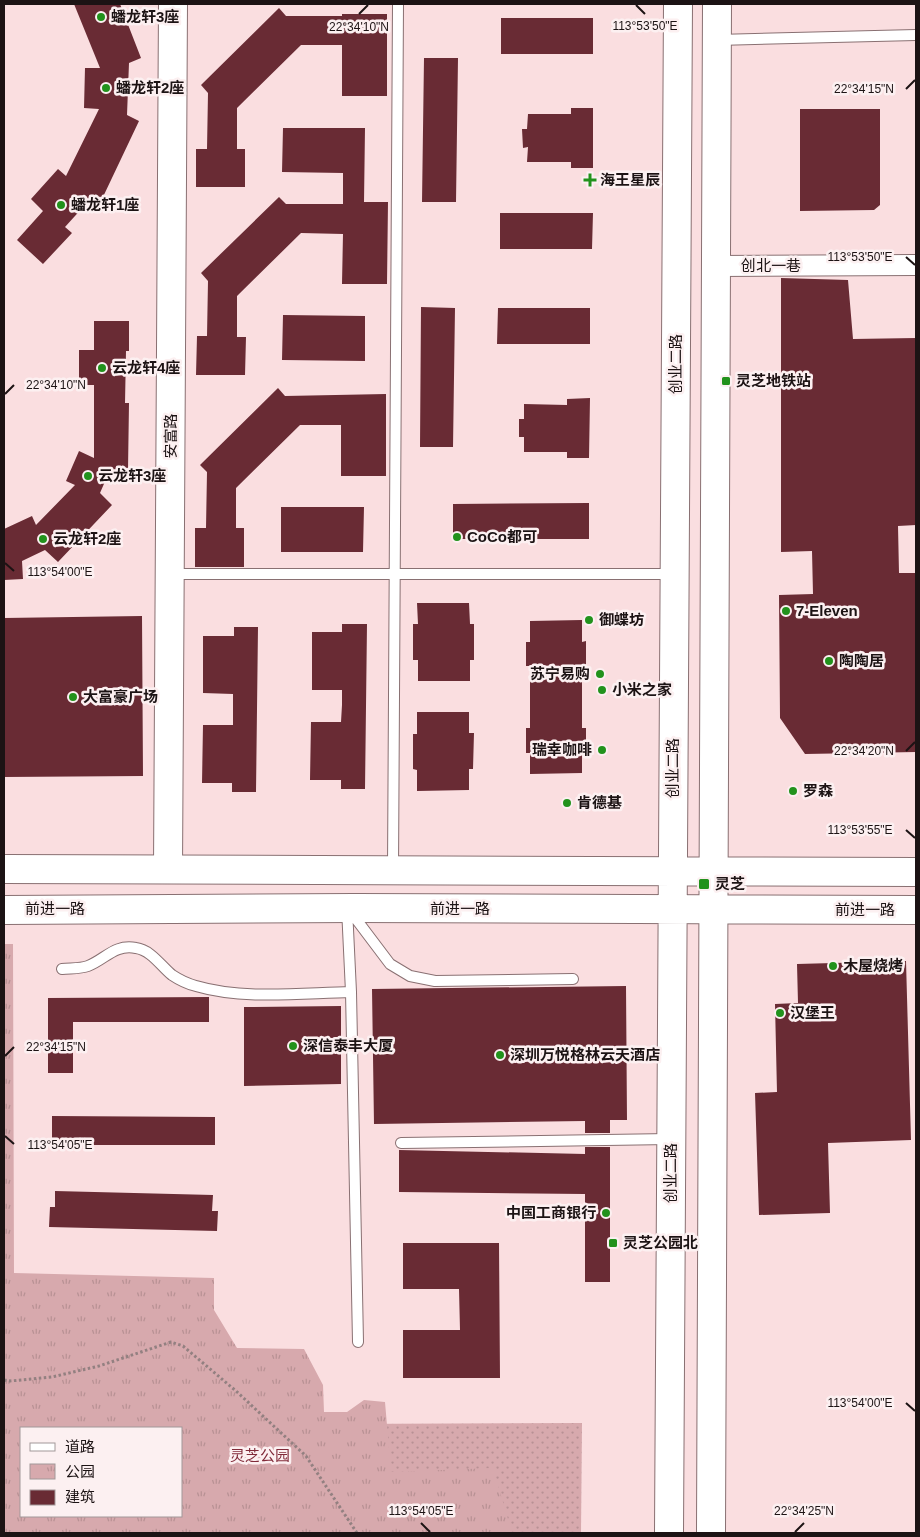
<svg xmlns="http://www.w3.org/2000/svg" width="920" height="1537" font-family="Arial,'Noto Sans SC',sans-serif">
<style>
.grass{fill:url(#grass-dots)}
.park{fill:url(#park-tufts);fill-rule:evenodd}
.building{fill:#692b34}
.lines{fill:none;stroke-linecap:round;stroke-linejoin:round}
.lane-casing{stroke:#897072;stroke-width:12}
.street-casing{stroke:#897072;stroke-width:22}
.secondary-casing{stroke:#897072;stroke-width:30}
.primary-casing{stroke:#897072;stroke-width:30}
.path{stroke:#938081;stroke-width:3;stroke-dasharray:2.5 2.5;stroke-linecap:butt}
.lane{stroke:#fff;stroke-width:10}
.street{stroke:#fff;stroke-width:20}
.secondary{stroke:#fff;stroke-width:28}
.primary{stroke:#fff;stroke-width:28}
.ticks{fill:none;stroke:#1c1314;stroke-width:2}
.poi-dot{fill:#22921c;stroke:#fcf0f1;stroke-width:2}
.labels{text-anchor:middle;stroke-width:5;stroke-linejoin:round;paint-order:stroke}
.poi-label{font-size:15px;font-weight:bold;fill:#1c1314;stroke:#fcf0f1;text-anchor:start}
.street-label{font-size:15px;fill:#1c1314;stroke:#fcf0f1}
.park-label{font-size:15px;fill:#812a39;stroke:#fcf0f1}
.ticks-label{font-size:12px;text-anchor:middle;fill:#1c1314;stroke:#fcf0f1;stroke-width:5;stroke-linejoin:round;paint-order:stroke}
</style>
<defs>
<pattern id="grass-dots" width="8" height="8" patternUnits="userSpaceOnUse" patternTransform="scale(1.25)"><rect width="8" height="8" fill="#d7a9ad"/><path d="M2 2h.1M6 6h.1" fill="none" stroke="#b89194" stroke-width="1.8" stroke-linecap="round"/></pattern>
<pattern id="park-tufts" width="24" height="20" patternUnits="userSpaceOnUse" patternTransform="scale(1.25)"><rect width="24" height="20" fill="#d7a9ad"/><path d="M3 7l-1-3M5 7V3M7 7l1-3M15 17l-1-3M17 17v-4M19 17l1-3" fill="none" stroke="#b89194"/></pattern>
</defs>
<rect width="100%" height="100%" fill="#fadee0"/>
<path class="grass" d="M582 1423 581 1533H333L334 1424Z"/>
<path class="park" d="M4 944H13L14 1273 214 1278V1310L237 1348 304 1349 323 1385 324 1412H347L364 1400 385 1402 391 1472 493 1468 512 1533H4ZM21 1428H181V1516H21Z"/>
<path class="building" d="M74 4H120L141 58 129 63 127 115 139 121 102 199 94 195 65 227 72 233 43 264 17 240 43 211 31 199 58 169 66 176 99 109 84 108 85 68H100Z
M279 8 286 16H342V14H387V96H342V45H301L237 108V149H245V187H196V149H207L208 93 201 85Z
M501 18H593V54H501Z
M424 58H458L456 202H422Z
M571 108H593V168H571V162H527L528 147 523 148 522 129H527L528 114H571Z
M800 109H880V205L874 210 800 211Z
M283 128H365L364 202H388L387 284H342L343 234 301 233 237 296V337H246L245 375H196L197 336H207L208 281 201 273 279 197 286 204H343V173L282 172Z
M500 213H593L592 249H500Z
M781 278 848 280 853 339 916 338V525L898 526 899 573H916V752L805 754 780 718 779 595 813 594 812 551 781 552Z
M421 307 455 308 453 447H420Z
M498 308H590V344H497Z
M283 315 365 316V361L282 360Z
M94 321H129V351H126L125 403H129L128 470H110L100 493 112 505 58 562 45 550 22 561 23 579 4 580V529L32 516 36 525 75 485 66 481 79 451 94 458V385H79V350H94Z
M278 388 285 396 386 394V476H341V425H300L236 488V528H244V567H195V528H206L207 472 200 465Z
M590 398 589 458H567V452H524V437H519V419H524V404L567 405V399Z
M589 503V539H453V504Z
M281 507H364L363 552H281Z
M417 603H469L470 624H474V660H470V681H418V660H413V624H418Z
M142 616 143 776 4 777V618Z
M582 620V642L586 641V666H582V728H586V752H582V773L530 774V753H526V728H530V666H526V642H530V621Z
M342 624H367L365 789H341V780H310L311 722H341L342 705V690H312V632H342Z
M234 627H258L256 792H232V783H202L203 725H233V694L203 693V636H234Z
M417 712H469V733H474L473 769H469V790L417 791V770L413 769V734H417Z
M906 961 911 1140 828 1143 830 1213 759 1215 755 1093 777 1092 775 1004 798 1003 797 964Z
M626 986 627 1120H610V1133H585V1121L374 1124 372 989Z
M209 997V1022H73V1073H48V998Z
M341 1006V1084L244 1086V1007Z
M52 1116 215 1117V1145H52Z
M585 1147H610V1282H585V1194L399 1192V1150L585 1154Z
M55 1191 213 1195 212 1211H218L217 1231 49 1227 50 1207H55Z
M403 1243H499L500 1378H403V1330H460L459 1289H403Z"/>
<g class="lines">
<defs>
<path id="lane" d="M717 40 916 35
M170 574H673
M393 869 398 4
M347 908 351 992 358 1342
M350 911 390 964 410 976 435 981 573 979
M62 969C70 968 80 969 88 966 106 959 114 944 136 948 151 950 161 966 172 975 178 979 188 984 196 986 243 1000 301 993 351 992
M401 1143 670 1139"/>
<path id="street" d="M716 266 916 265"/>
<path id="secondary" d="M168 869 173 4"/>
<path id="primary" d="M4 869 916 872
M4 910 355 908 916 910
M669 1533 678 4
M711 1533 717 4"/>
</defs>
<use href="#lane" class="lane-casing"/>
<use href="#street" class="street-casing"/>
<use href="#secondary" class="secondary-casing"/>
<use href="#primary" class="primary-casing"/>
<path class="path" d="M4 1380 10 1381 52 1377 99 1366 171 1342 183 1346 236 1391 306 1456 357 1533"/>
<use href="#lane" class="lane"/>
<use href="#street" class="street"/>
<use href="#secondary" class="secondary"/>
<use href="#primary" class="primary"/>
</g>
<path class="ticks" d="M636 5 645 14M359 14 368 5M906 89 915 80M906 257 915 265M5 394 14 385M5 563 14 571M906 751 915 742M906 830 915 838M5 1056 14 1047M5 1136 14 1144M906 1403 915 1411M421 1523 430 1532M795 1532 804 1523"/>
<g class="poi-dot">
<circle cx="101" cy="17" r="5"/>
<circle cx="106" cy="88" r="5"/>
<path d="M587.5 172.5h5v5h5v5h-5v5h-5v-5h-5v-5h5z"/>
<circle cx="61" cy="205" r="5"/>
<circle cx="102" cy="368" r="5"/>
<rect x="721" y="376" width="10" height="10" rx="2.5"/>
<circle cx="88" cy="476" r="5"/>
<circle cx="457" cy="537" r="5"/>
<circle cx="43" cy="539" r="5"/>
<circle cx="786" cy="611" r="5"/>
<circle cx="589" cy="620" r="5"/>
<circle cx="829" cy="661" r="5"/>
<circle cx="600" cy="674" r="5"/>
<circle cx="602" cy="690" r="5"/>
<circle cx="73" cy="697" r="5"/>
<circle cx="602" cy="750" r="5"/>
<circle cx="793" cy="791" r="5"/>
<circle cx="567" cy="803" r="5"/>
<rect x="698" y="878" width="12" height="12" rx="2.5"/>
<circle cx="833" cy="966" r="5"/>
<circle cx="780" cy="1013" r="5"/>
<circle cx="293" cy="1046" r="5"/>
<circle cx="500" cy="1055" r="5"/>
<circle cx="606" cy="1213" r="5"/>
<rect x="608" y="1238" width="10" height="10" rx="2.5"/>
</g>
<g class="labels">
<g class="poi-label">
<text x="111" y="22">蟠龙轩3座</text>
<text x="116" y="93">蟠龙轩2座</text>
<text x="600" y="185">海王星辰</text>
<text x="71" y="210">蟠龙轩1座</text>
<text x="112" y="373">云龙轩4座</text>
<text x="736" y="386">灵芝地铁站</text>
<text x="98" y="481">云龙轩3座</text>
<text x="467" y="542">CoCo都可</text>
<text x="53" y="544">云龙轩2座</text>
<text x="796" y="616">7-Eleven</text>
<text x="599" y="625">御蝶坊</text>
<text x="839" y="666">陶陶居</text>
<text x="590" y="679" text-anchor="end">苏宁易购</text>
<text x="612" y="695">小米之家</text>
<text x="83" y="702">大富豪广场</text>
<text x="592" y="755" text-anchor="end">瑞幸咖啡</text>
<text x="803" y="796">罗森</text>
<text x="577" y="808">肯德基</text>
<text x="715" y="889">灵芝</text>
<text x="843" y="971">木屋烧烤</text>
<text x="790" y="1018">汉堡王</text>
<text x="303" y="1051">深信泰丰大厦</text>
<text x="510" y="1060">深圳万悦格林云天酒店</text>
<text x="596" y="1218" text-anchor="end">中国工商银行</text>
<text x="623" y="1248">灵芝公园北</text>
</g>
<g class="street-label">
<text x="771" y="271">创北一巷</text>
<text transform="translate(676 364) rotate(-90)" y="5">创业二路</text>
<text transform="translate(171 436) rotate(-90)" y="5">安富路</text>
<text transform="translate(673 768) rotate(-90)" y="5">创业二路</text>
<text x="55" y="914">前进一路</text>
<text x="460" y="914">前进一路</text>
<text x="865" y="915">前进一路</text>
<text transform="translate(671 1173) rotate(-90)" y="5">创业二路</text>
</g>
<g class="park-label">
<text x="260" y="1461">灵芝公园</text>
</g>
</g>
<g class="ticks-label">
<text x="645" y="30">113°53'50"E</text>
<text x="359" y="31">22°34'10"N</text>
<text x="864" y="93">22°34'15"N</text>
<text x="860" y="261">113°53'50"E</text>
<text x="56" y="389">22°34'10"N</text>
<text x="60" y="576">113°54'00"E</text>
<text x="864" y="755">22°34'20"N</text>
<text x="860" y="834">113°53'55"E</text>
<text x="56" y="1051">22°34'15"N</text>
<text x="60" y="1149">113°54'05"E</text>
<text x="860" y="1407">113°54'00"E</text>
<text x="804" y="1515">22°34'25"N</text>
<text x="421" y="1515">113°54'05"E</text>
</g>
<rect width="920" height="1537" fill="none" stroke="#1c1314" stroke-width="10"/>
<rect x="20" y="1427" width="162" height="90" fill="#fcf0f1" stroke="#a29899"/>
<rect x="30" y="1443" width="25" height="8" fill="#ffffff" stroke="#a29899"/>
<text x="65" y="1452" font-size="15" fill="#1c1314">道路</text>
<rect x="30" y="1464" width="25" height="15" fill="url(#park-tufts)" stroke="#a29899"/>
<text x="65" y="1477" font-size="15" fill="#1c1314">公园</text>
<rect x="30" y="1490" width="25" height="15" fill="#692b34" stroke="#a29899"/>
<text x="65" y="1502" font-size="15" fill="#1c1314">建筑</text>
</svg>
